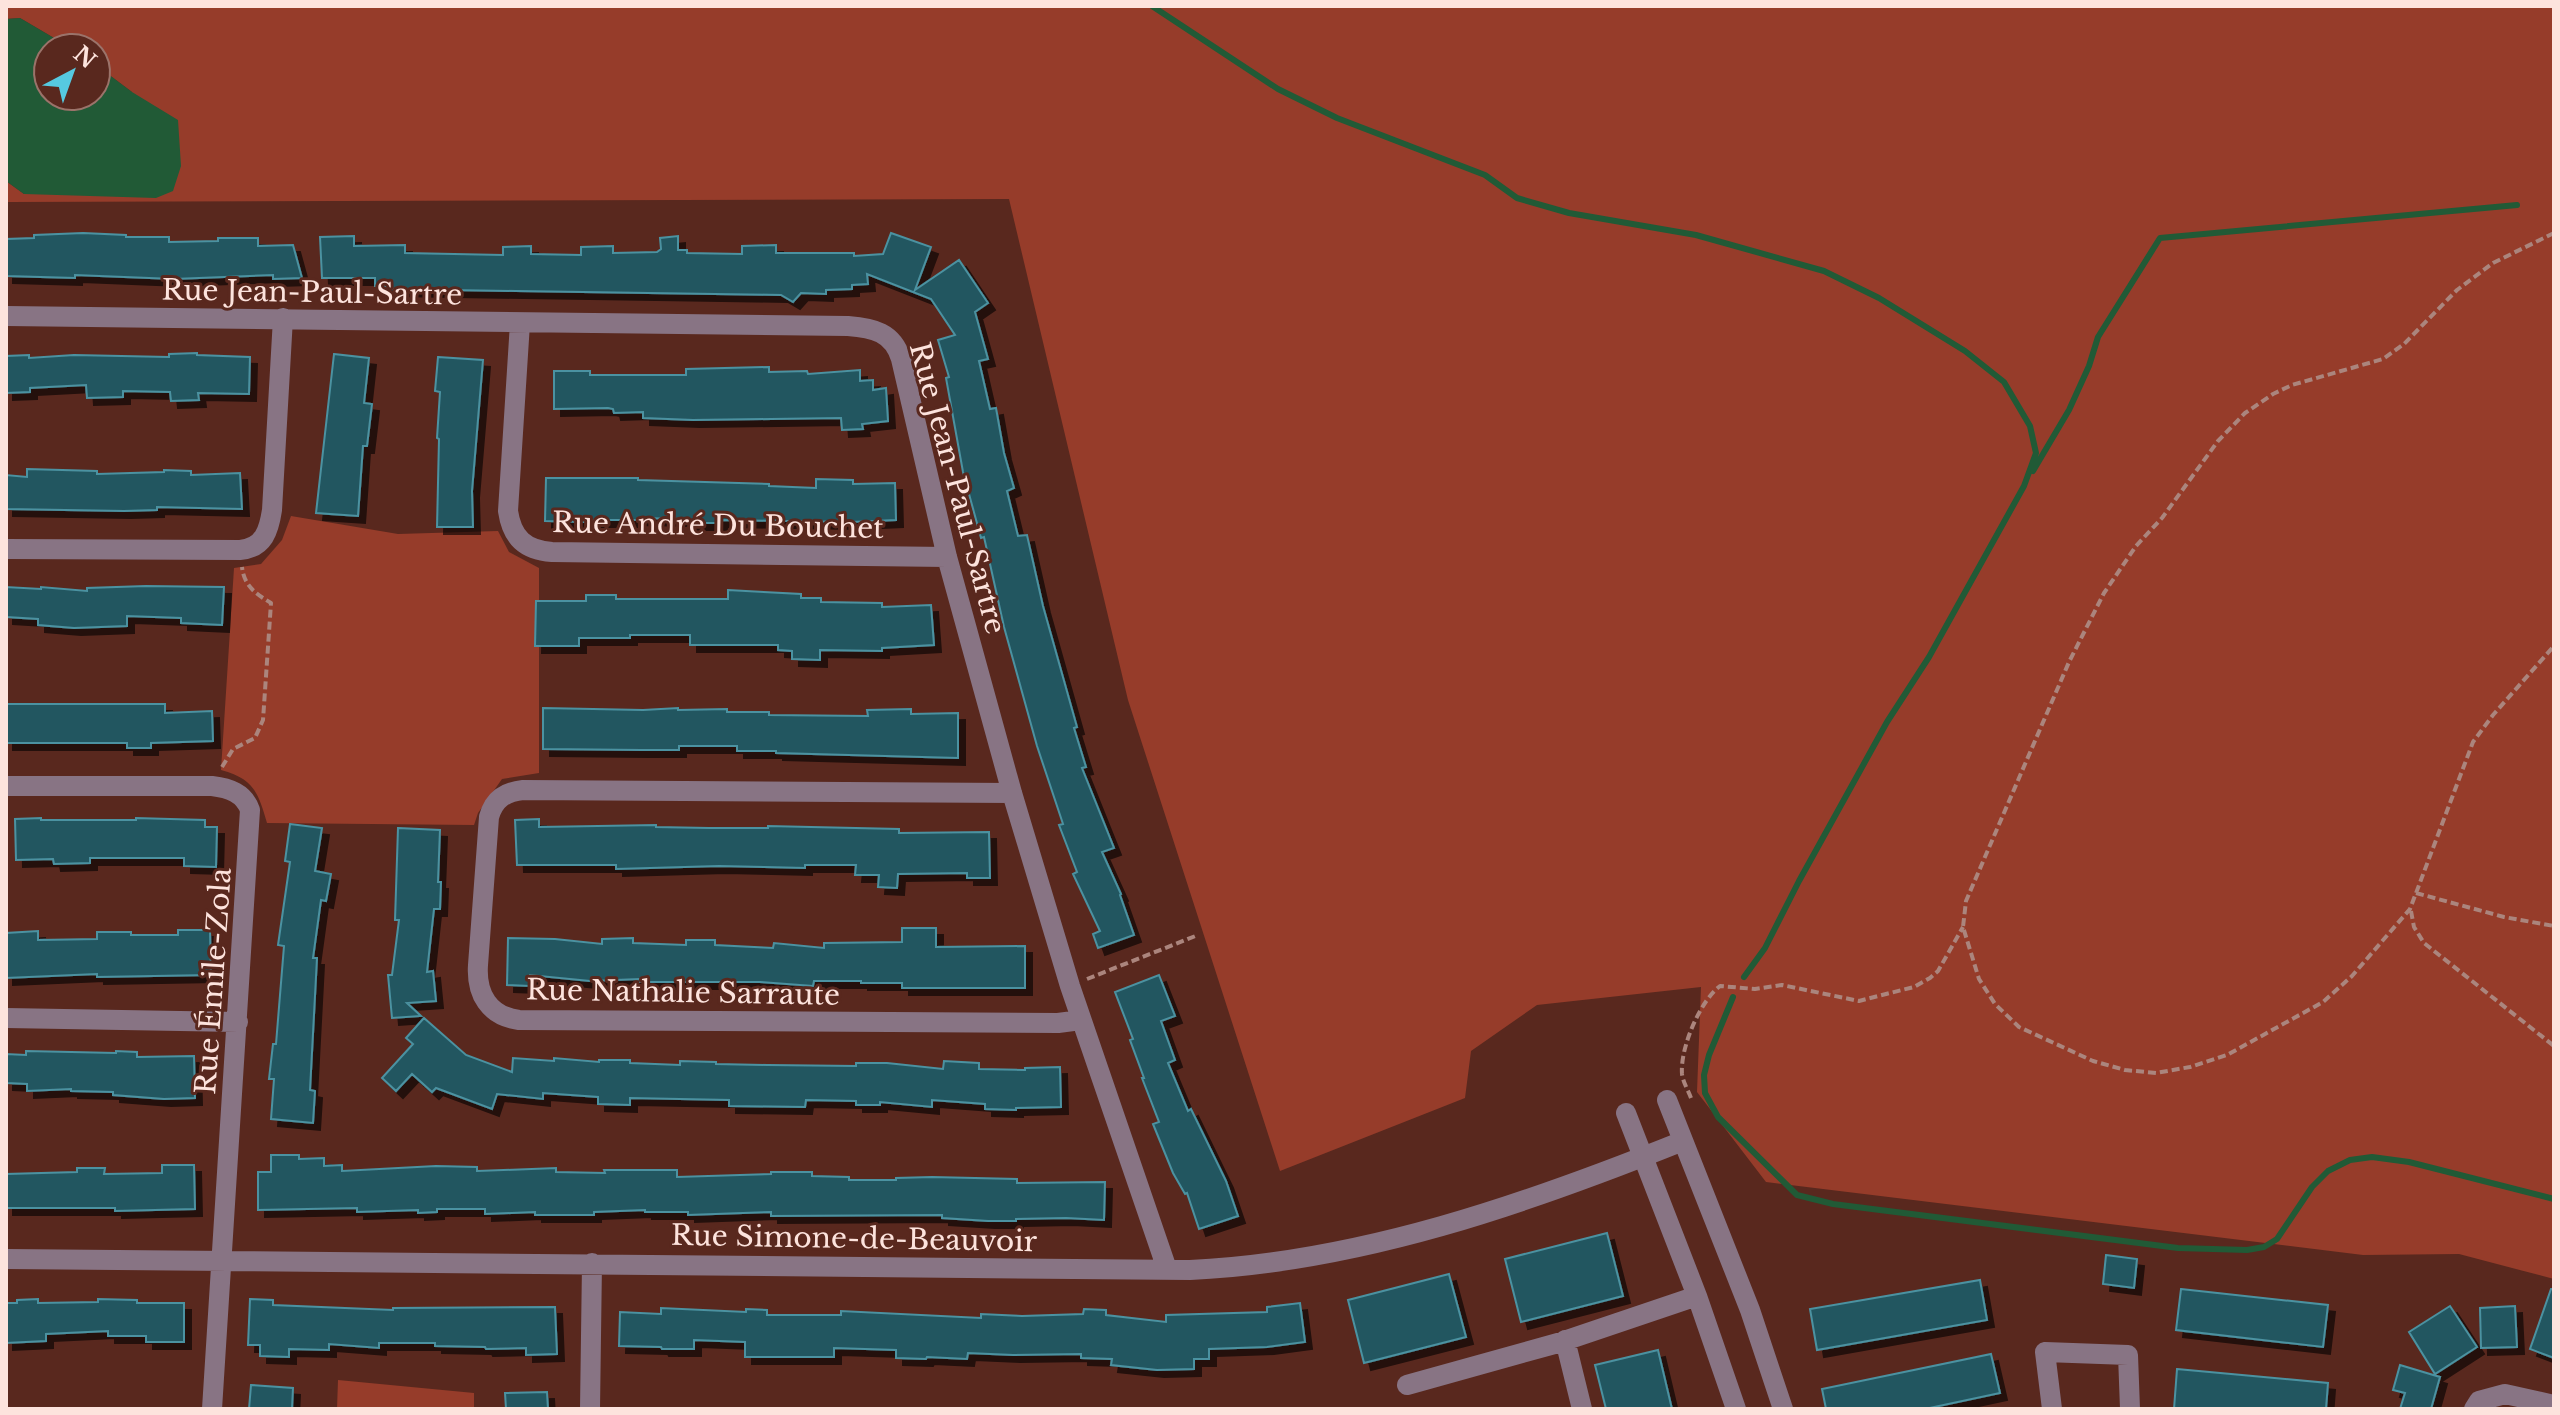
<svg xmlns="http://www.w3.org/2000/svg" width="2560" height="1415" font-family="'Libre Baskerville',serif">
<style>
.green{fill:#963c2a}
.water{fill:#215a36}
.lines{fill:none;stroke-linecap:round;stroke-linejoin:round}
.stream{stroke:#215a36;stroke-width:6}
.building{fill:#245761;stroke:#4b92a1;stroke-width:2;filter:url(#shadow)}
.path{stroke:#ab857d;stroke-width:4;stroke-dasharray:8 4;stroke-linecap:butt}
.minor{stroke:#887484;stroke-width:20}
.labels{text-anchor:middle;stroke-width:6;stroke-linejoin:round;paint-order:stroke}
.street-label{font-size:28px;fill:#fde3dd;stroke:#59281e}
</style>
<defs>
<filter id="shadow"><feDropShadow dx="7" dy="7" stdDeviation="0" flood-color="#0009"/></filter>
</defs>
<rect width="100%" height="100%" fill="#59281e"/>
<path class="green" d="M6 6H2554V1279L2459 1254 2363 1255 1766 1182 1697 1092 1701 987 1537 1005 1471 1051 1465 1098 1280 1171 1128 700 1009 199 6 202V181L24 194 132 92 96 65V48H71L20 18 6 19Z
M291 516 398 534 498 531 509 552 539 568V773L502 779 478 813 474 825 267 823C258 792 254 779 221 770L234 568 261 564 282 540Z
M338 1380 474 1393V1409H337Z"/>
<path class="water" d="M20 18 71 48H48V96H96V65L132 92 178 120 181 166 173 191 156 198 24 194 6 181V19Z"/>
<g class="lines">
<path class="stream" d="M1152 6 1278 89 1337 118 1485 175 1517 198 1569 213 1696 235 1824 271 1879 298 1965 351 2004 382 2030 426 2036 453 2024 486 1929 657 1887 722 1799 881 1765 948 1744 977
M2033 471 2069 410 2089 366 2098 337 2160 238 2517 205
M1733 997 1709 1055 1704 1075 1705 1093 1718 1117 1797 1195 1833 1204 2178 1248 2247 1250 2264 1247 2277 1239 2312 1187 2328 1171 2350 1160 2372 1157 2409 1162 2554 1199"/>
</g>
<path class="building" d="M83 233 126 235V237H169V242L218 241V238H258V246L293 245 302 278 273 279V275L174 279 75 275V278L6 276V239L34 238V235Z
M891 233 931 247 915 290 959 260 988 303 975 312 988 359 979 361 990 409 996 408 1004 453 1014 488 1007 491 1018 536 1027 535 1043 606 1077 727 1074 728 1086 767 1082 768 1114 848 1102 852 1121 894 1120 895 1134 935 1098 948 1093 934 1100 931 1073 874 1077 872 1059 825 1063 824 1037 746 1004 627 984 537 981 538 963 472 946 378 949 377 938 340 955 335 931 299 867 274 868 284 852 285V289L826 290V294L801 293 793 302 781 295 386 289 385 286H375V278H322L320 237 354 236V246L405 245V253L503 255V247L531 246V254L581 255V247L613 246V253L657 252 661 249 660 238 678 236V250H687V253L742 254V246L776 245V253H854V256L883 254Z
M197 353V355L250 357 249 394 198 393 199 400 171 401 170 392 123 391V397L87 398 86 385 30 388V392L6 393V356L29 355V358L74 355 169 357V354Z
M334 354 369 358 364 403 372 404 367 446H363L358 516 316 513Z
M438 357 483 360 472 491 473 527H437L439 439 437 438 440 392 435 391Z
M769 367V372L807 371 808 374 860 370V381L873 380V390L886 388 888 421 862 424 863 429 842 430 841 418 693 420 643 418V412L614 413 613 409 608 408 554 409V371H590V375H686V369Z
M27 469 97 471V474L164 472V470L191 471V475L240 473 242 509 157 507V510L124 511 6 509V475L27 477Z
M546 478H638V480L769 484V486L816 488V479L853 480V484L895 483 896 520 852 522 720 520V523H683V519L638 518V520H584V522L545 521Z
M146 586 224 587 222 625 181 623V618L127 616V626L74 628 38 625V619L6 617V587L41 589V587L87 591V588Z
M728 590 801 594V598H821V602L882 603V607L931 605 934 645 882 648V651L820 650V660L792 659V651L778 650V645H690V635H630V638H579V646H535L536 601H586V595H616V599H728Z
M6 704H165V713L212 711 213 741 151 743V748H127V743H6Z
M543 708 643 710 678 708V710L727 709V712H769V715L868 716 867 710 911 709V714L958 713V758L776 753V751H737V746H679V750H641L543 749Z
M41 818V820H136V818L205 820V827H217L216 867 184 866V858H90V863L54 864 53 859 16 860 15 819Z
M539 819V827L656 825V827L709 828H768V826L899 829V833L989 832 990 878H967V873L898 874 897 888 878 887 879 875H855L856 865H805V868L719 866 616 869V865H517L515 820Z
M290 824 322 828 315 871 331 874 326 901 321 900 313 958H317L310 1090 315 1091 313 1123 271 1119 274 1079H269L273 1044H276L284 946 278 945 290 862 285 861Z
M398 828 440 830 438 882H441L440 909H434L427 972 433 971 436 1001 407 1003 421 1016 392 1018 388 975H392L399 920H395Z
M902 928H936V947L1025 946V988H902V983H861V981H814L813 986 760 982H640V979L590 981 530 975V986L507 985 508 938 555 939 602 944V939L633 938V943L686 945V940H715V945L773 948 774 943 824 948V943L902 942Z
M178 930H210L211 975 97 977V974L6 978V933L38 931V940L97 939V932H131V935H178Z
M1159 975 1175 1016 1161 1021 1175 1060 1168 1063 1188 1111 1191 1109 1226 1181 1238 1216 1199 1229 1187 1193 1185 1194 1173 1173 1153 1124 1159 1122 1142 1078H1144L1130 1040 1133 1039 1115 992Z
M424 1018 466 1055 512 1072 513 1058 554 1061V1058L599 1062V1060H630V1063L680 1065V1061L716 1062V1064L768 1065 856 1066V1063H887L943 1069 944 1061 979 1063V1069L1025 1070V1068L1060 1067 1061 1107 1016 1108V1110L985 1109V1104L932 1100V1107L880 1102V1105H856V1101L806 1100 805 1107 729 1106V1100L630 1098V1105L598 1104V1097L543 1093V1099L497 1094 492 1109 436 1088 432 1092 412 1074 396 1091 382 1078 413 1044 406 1038Z
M26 1051 116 1053V1051L137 1052V1057L194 1056 195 1098 164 1099 113 1095V1092L71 1091V1089L27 1091V1084L6 1083V1054L26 1055Z
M271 1155H299V1159L324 1158V1166L342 1165V1171L436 1166 477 1167V1171L556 1168V1172L605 1173 604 1170H677V1177L771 1174V1172H812V1176L849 1177V1180H896V1178L932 1177 1017 1179V1183L1105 1182 1104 1220 1066 1218 1016 1219V1221H988L942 1218V1215L771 1216V1212L688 1215V1212H645V1210L594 1212V1215H535V1212L485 1214V1209H437V1212L418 1213V1210L357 1212V1208L258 1210V1172H271Z
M162 1165H194L195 1209 115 1211V1208H6V1174L77 1172V1168H105L104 1174 162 1173Z
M1607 1233 1623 1296 1521 1322 1505 1259Z
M2106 1255 2137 1259 2134 1288 2103 1284Z
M1449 1274 1466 1337 1364 1363 1348 1300Z
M1980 1280 1987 1320 1817 1350 1810 1309Z
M2181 1289 2328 1305 2323 1347 2176 1330Z
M2551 1289H2554V1358L2530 1349Z
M38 1299V1303L98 1302V1299L137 1300V1303H184V1342H146V1336H108V1331L46 1334V1341L6 1343V1303H17V1300Z
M250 1299 273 1300V1305L393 1310V1308L555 1307 557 1354 526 1355V1348L486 1349 485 1347 435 1346V1343H379V1348L329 1344V1350L289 1349V1357L260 1356V1345H248Z
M1300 1303 1305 1342 1267 1347 1209 1349V1359H1194V1369L1157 1370 1111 1365 1112 1359 1081 1358V1354L1013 1355 968 1353 967 1359 927 1357 926 1359 896 1358V1350L834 1348V1357H745V1342L694 1340V1349H662L661 1347 619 1346 620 1312 661 1314V1308L746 1312V1309L767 1310V1315H841V1311L981 1318V1314L1022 1316 1083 1314 1084 1309 1106 1310V1315L1166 1322V1315L1267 1312V1307Z
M2450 1306 2477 1347 2435 1374 2409 1332Z
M2515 1306 2517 1347 2481 1348 2480 1308Z
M1658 1350 1672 1409H1606L1595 1365Z
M1991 1354 2000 1393 1925 1409H1826L1822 1389Z
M2400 1365 2440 1377 2431 1409H2400L2405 1393 2393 1390Z
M2177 1369 2328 1383 2326 1409H2174Z
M251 1385 293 1388 292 1409H249Z
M547 1392 548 1409H506L505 1393Z"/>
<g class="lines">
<path class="path" d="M2554 233 2493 263 2457 290 2404 344 2383 359 2292 385 2273 394 2245 413 2218 441 2162 518 2136 546 2104 593 2069 662 1966 901 1963 927 1979 979 1995 1004 2019 1027 2093 1061 2125 1070 2156 1073 2190 1067 2227 1055 2323 1002 2352 976 2410 909 2473 742 2493 715 2554 646
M222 767 233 749 255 738 263 720 271 603C256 594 244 586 242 567
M2416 893 2504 917 2554 926
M2411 911 2414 927 2424 943 2554 1046
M1087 979 1198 935
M1691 1098C1688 1090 1683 1082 1682 1074 1680 1048 1700 1001 1720 986L1755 989 1782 985 1859 1001 1886 994 1914 987 1930 978 1938 971 1963 927"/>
<path class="minor" d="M6 316 848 326C873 328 893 332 901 359L947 557 1012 793 1070 986 1167 1269
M520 323 508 511C512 538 525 550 552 552L947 557
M6 549 240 550C264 548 269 530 272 510L283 318
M6 786H212C229 788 244 793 250 810L212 1409
M1012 793 523 790C505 792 494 799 489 817L478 965C476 994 489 1016 519 1020L1058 1023 1081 1020
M6 1018 238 1022
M1667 1100 1750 1310 1783 1409
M1626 1113 1697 1296 1736 1409
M6 1259 1190 1270C1360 1262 1526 1204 1683 1141
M1565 1340 1582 1409
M1407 1385 1558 1343 1697 1296
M590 1409 592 1263
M2052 1409 2045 1352 2128 1355 2130 1409
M2474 1409 2479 1401 2505 1394 2554 1405"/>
</g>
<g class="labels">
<g class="street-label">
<text transform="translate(312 292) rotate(1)" y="10">Rue Jean-Paul-Sartre</text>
<text transform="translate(958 488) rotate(75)" y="10">Rue Jean-Paul-Sartre</text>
<text transform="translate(718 525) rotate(1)" y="10">Rue André Du Bouchet</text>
<text transform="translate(213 981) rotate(-86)" y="10">Rue Émile-Zola</text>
<text transform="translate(683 992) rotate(1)" y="10">Rue Nathalie Sarraute</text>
<text transform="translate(854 1238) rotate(1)" y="10">Rue Simone-de-Beauvoir</text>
</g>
</g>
<rect width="2560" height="1415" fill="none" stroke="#fde3dd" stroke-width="16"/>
<g transform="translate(72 72) rotate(41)"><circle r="38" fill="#59281e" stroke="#9b736a" stroke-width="2"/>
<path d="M0-6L14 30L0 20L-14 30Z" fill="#56c9e0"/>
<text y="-12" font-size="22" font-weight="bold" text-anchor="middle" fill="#fde3dd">N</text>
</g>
</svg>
